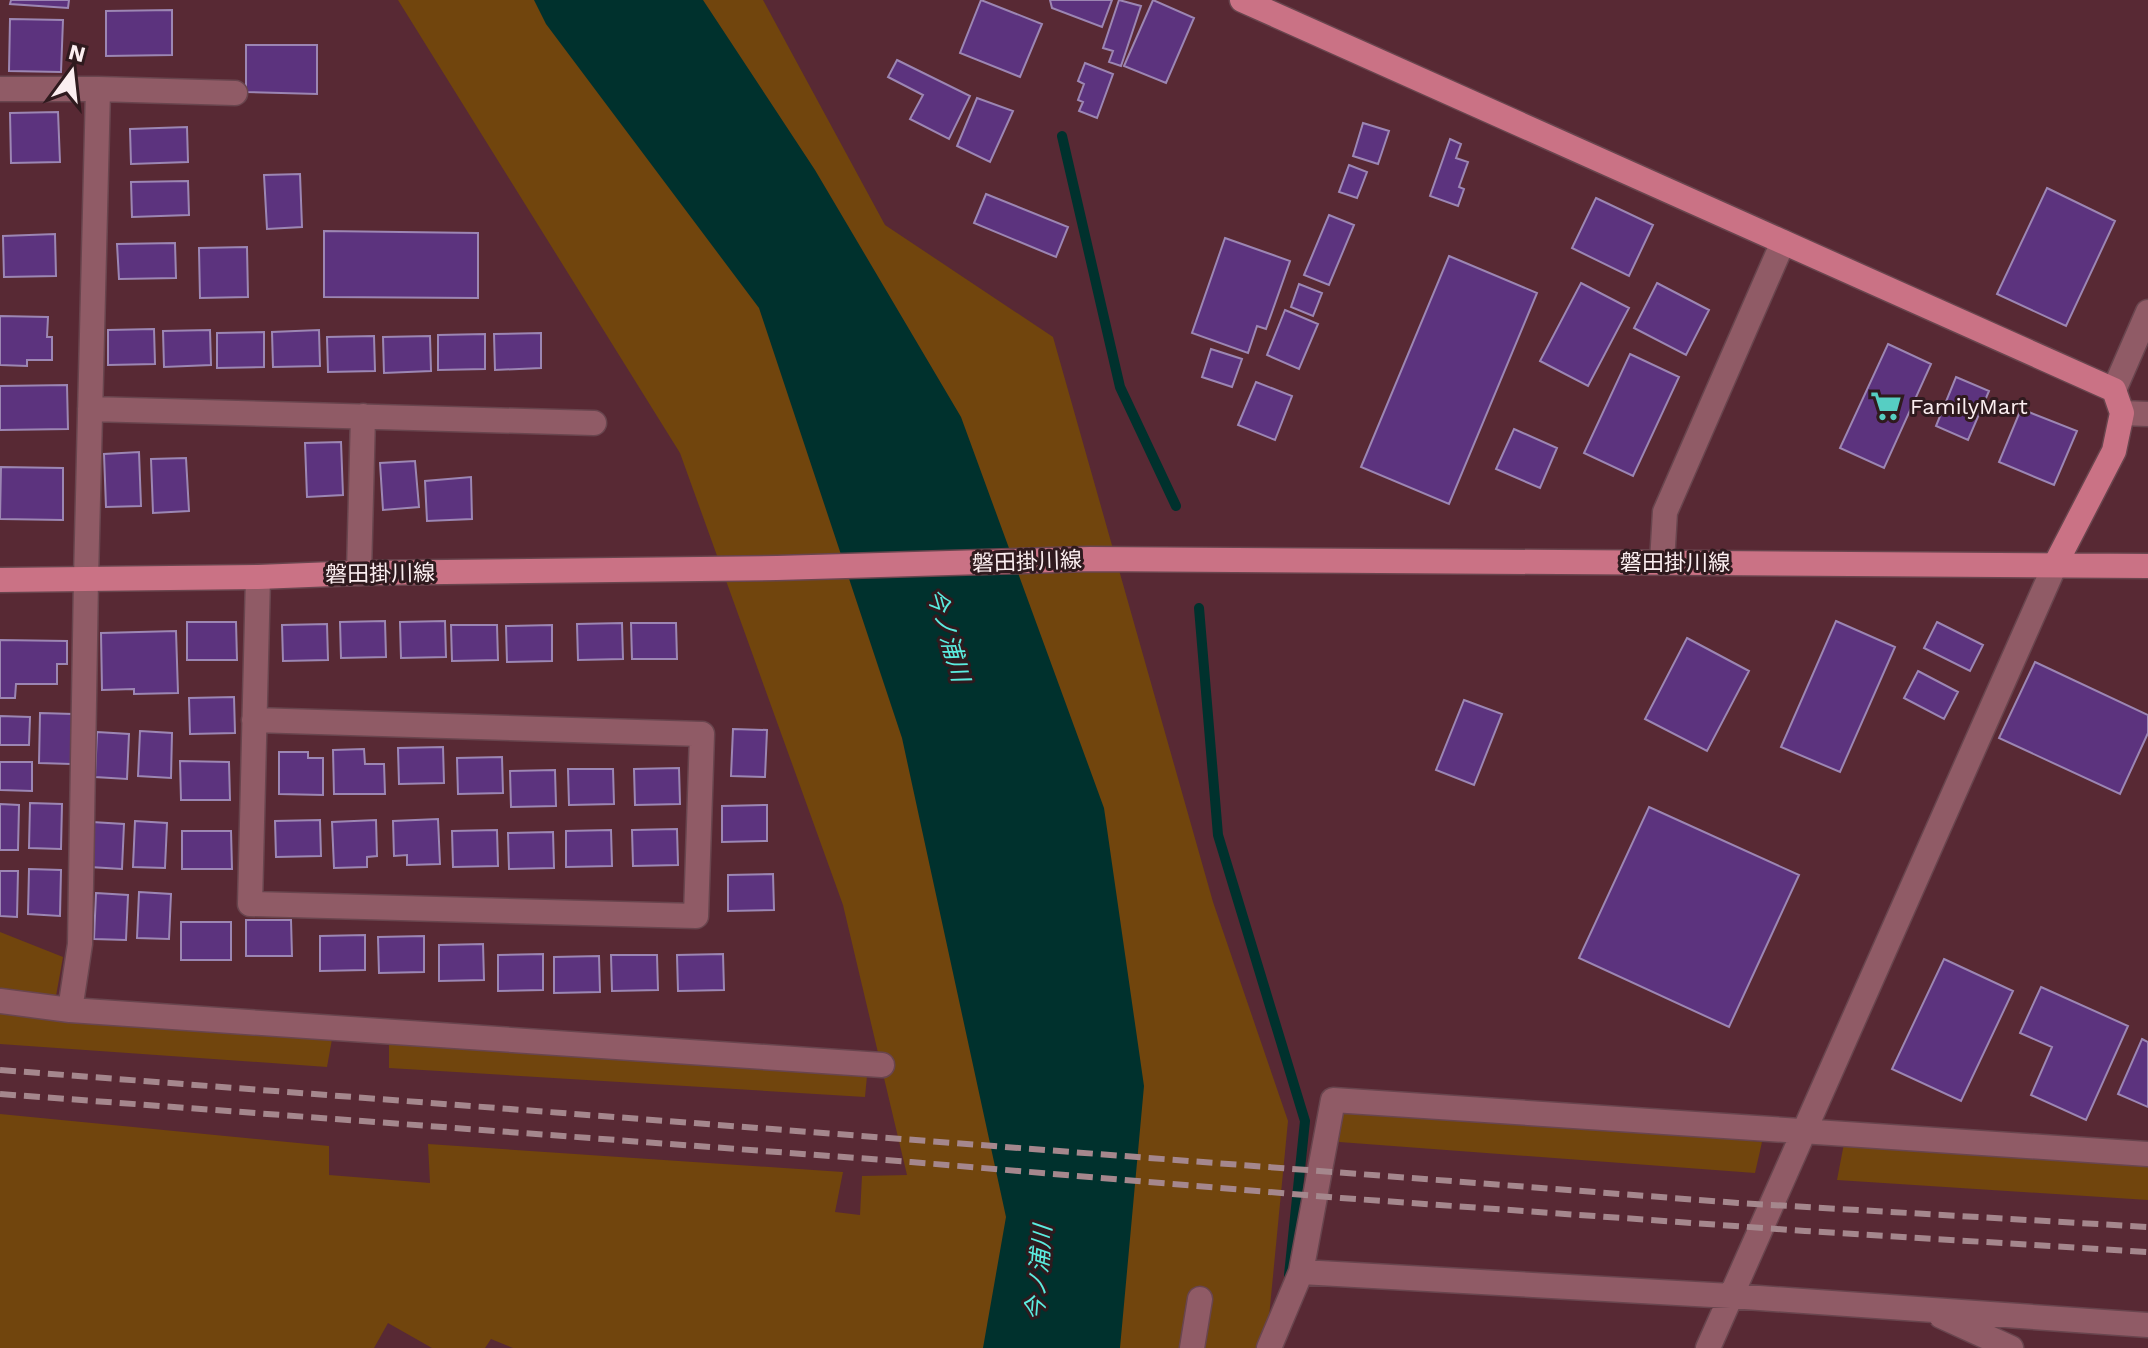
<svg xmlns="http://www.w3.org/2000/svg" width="2148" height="1348" font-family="'Work Sans','Noto Sans JP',sans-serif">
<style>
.green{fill:#71450d}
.water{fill:#00312d}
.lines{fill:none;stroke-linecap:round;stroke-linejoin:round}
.stream{stroke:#00312d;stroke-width:10}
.building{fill:#5c337e;stroke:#9c86b3;stroke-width:2}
.minor-casing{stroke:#69454e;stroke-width:27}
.major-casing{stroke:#69454e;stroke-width:27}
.minor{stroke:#905b66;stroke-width:24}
.major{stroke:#ca7285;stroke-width:24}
.rail{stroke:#a5878d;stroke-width:6;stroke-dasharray:16 8;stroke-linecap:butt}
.labels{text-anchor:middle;stroke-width:6;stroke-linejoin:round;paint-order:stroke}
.poi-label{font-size:22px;fill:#fbeef0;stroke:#2f1a1e;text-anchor:start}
.street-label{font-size:22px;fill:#fbeef0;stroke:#2f1a1e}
.water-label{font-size:24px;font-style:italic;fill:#5becdf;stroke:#2f1a1e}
</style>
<rect width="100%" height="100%" fill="#582934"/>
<path class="green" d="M398 0H763L885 225 1053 337 1213 902 1288 1121 1266 1348H513L491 1339 485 1348H432L388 1323 374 1348H0V1114L329 1146V1175L430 1183 428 1144 843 1172 835 1212 860 1215 862 1176 907 1175 843 905 680 453Z
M0 932 63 957 56 996 0 993Z
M0 1011 334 1028 327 1067 0 1044Z
M389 1032 868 1065 865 1097 389 1068Z
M1333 1100 1762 1142 1755 1173 1326 1141Z
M1846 1133 2148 1154V1200L1837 1180Z"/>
<path class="water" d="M534 0H703L815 170 961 417 1104 808 1144 1086 1120 1348H983L1006 1217 902 738 759 308 546 24Z"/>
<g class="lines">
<path class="stream" d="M1062 136 1120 387 1176 506
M1199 608 1218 835 1305 1121 1289 1275"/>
</g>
<path class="building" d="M11 0H69L68 8 10 4Z
M981 0 1042 24 1020 77 960 53Z
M1050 0H1112L1102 27 1052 8Z
M1119 0 1141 6 1121 66 1109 62 1113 51 1103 48Z
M1153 0 1194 18 1166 83 1124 66Z
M172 10V55L106 56V11Z
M10 19 63 20 61 72 9 71Z
M246 45H317V94L246 92Z
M897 60 970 96 949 139 910 119 923 95 888 77Z
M1085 63 1113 74 1097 118 1079 111 1083 102 1078 100 1084 84 1078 81Z
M977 98 1013 111 990 162 957 146Z
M58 112 60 162 11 163 10 113Z
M1363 123 1389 131 1378 164 1353 156Z
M187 127 188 162 131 164 130 129Z
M1450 139 1461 144 1456 158 1468 162 1459 187 1464 189 1458 206 1430 196Z
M1349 165 1367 172 1357 198 1339 192Z
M300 174 302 227 267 229 264 175Z
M188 181 189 215 132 217 131 182Z
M2047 188 2115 221 2066 326 1997 294Z
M986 194 1068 227 1056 257 974 223Z
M1596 198 1653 225 1629 276 1572 248Z
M1329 215 1354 225 1329 285 1304 275Z
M324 231 478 233V298L324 297Z
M55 234 56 276 4 277 3 236Z
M1225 238 1290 261 1266 329 1257 326 1248 353 1192 333Z
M175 243 176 278 119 279 117 244Z
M247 247 248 297 200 298 199 248Z
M1449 256 1537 293 1449 504 1361 467Z
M1581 283 1629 308 1588 386 1540 361Z
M1657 283 1709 310 1686 355 1634 328Z
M1299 284 1322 293 1313 316 1291 307Z
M1285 310 1318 324 1299 369 1267 355Z
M0 316 48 317 47 337H52V360H27V366L0 365Z
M154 329 155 364 108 365V330Z
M210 330 211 365 164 367 163 331Z
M319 330 320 366 273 367 272 332Z
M264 332V367L217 368V333Z
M541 333V368L495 370 494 334Z
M485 334V369L438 370V335Z
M374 336 375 371 328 372 327 337Z
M430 336 431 371 384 373 383 337Z
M1888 344 1931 364 1884 468 1840 448Z
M1211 349 1242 359 1232 387 1202 377Z
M1630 354 1679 377 1633 476 1584 453Z
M1956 377 1989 391 1968 440 1936 426Z
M1256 382 1292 396 1275 440 1238 425Z
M67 385 68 429 0 430V386Z
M2021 409 2077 431 2054 485 1999 462Z
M1514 429 1557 448 1540 488 1496 469Z
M341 442 343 495 307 497 305 443Z
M139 452 141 506 106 507 104 454Z
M186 458 189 511 153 513 151 459Z
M415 461 419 507 383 510 380 463Z
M1 467 63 468V520L0 519Z
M471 477 472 519 427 521 425 481Z
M385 621 386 657 341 658 340 622Z
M445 621 446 657 401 658 400 622Z
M1836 621 1895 647 1840 772 1781 747Z
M187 622H236L237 660H187Z
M1937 622 1983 645 1970 671 1924 648Z
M622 623 623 659 578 660 577 624Z
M631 623H676L677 659H632Z
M327 624 328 660 283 661 282 625Z
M451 625H497L498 660 452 661Z
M552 625V661L507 662 506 626Z
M176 631 178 693 134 694V689L102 690 101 633Z
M1687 638 1749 671 1707 751 1645 719Z
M0 640 67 641V664H57V684H16L15 698H0Z
M2035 662 2148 715V733L2120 794 1999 738Z
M1918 671 1958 692 1944 719 1904 698Z
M234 697 235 733 190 734 189 698Z
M1464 700 1502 714 1474 785 1436 770Z
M40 713 73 714 71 764 39 763Z
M0 716 30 717 29 745H0Z
M733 729 767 730 765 777 731 776Z
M140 731 172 733 171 778 138 776Z
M97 732 129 734 127 779 95 777Z
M443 747 444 783 399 784 398 748Z
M364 749 365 764H384L385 794H334L333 750Z
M279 752H308V758H323V795L279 794Z
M502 757 503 793 458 794 457 758Z
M180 761 229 762 230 800H181Z
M0 762H32V791L0 790Z
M679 768 680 804 635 805 634 769Z
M568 769H613L614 804 569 805Z
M555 770 556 806 511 807 510 771Z
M30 803 62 804 61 849 29 848Z
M0 804 19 805 18 850H0Z
M767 805V841L722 842V806Z
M1649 807 1799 875 1729 1027 1579 958Z
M438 819 440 864 407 865V855L394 856 393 821Z
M320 820 321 856 276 857 275 821Z
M376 820 377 856 367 857V867L334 868 332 822Z
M135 821 167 823 165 868 133 867Z
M92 822 124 824 122 869 90 867Z
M677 829 678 865 633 866 632 830Z
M497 830 498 866 453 867 452 831Z
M611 830 612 866 566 867V831Z
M182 831H231L232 869H182Z
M553 832 554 868 509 869 508 833Z
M29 869 61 870 60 916 28 914Z
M0 871H18L17 917 0 916Z
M773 874 774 910 728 911V875Z
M139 892 171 894 169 939 137 938Z
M96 893 128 895 126 940 94 939Z
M246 920H291L292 956H246Z
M181 922H231V960H181Z
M365 935V970L320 971V936Z
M424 936V972L379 973 378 937Z
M483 944 484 980 439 981V945Z
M543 954V990L498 991V955Z
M723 954 724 990 678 991 677 955Z
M611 955H657L658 990 612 991Z
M599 956 600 992 554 993V957Z
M1944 959 2013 991 1961 1101 1892 1069Z
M2041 987 2128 1026 2086 1120 2031 1095 2052 1047 2020 1033Z
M2142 1039 2148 1042V1107L2118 1094Z"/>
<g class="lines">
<defs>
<path id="minor" d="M0 89H98L235 93
M2114 390 2148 312
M90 409 594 423
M2122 413 2148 414
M1662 562 1665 512 1783 242
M359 573 363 416
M254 720 702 734 696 916 250 904 258 577
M0 1001 70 1010 882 1065
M70 1010 80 944 86 579 98 89
M1301 1272 1333 1100 2148 1154
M1941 1316 2011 1348
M1192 1348 1200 1299
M1269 1348 1301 1272 1731 1296 2148 1325
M1708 1348 2055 565"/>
<path id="major" d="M1242 0 2114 390 2122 413 2114 451 2055 565
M0 580 258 577 359 573 777 568 1090 559 2148 566"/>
</defs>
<use href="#minor" class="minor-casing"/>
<use href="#major" class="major-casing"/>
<use href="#minor" class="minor"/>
<use href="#major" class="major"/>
<path class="rail" d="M0 1070 1738 1203 2148 1227
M0 1094 911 1162 1341 1198 1805 1231 2148 1252"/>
</g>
<defs>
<symbol id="supermarket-bare" viewBox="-9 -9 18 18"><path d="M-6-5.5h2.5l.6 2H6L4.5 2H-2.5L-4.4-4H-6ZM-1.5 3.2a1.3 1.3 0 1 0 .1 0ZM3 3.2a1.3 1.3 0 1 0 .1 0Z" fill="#56cec3" stroke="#2f1a1e" stroke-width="2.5" paint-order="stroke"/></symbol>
</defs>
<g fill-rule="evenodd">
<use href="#supermarket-bare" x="1864" y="384" width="44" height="44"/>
</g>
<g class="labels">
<g class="poi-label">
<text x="1910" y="414">FamilyMart</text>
</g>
<g class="street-label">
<text transform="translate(1027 561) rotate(-2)" y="8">磐田掛川線</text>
<text x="1675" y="570">磐田掛川線</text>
<text transform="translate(380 573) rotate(-1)" y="8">磐田掛川線</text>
</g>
<g class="water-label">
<text transform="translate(948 635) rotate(74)" y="8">今ノ浦川</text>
<text transform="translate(1039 1273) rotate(-85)" y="8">今ノ浦川</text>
</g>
</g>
<g transform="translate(72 72) rotate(15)" stroke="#2f1a1e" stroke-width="6" paint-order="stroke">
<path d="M0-6L14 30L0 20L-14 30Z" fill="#fbeef0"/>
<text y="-12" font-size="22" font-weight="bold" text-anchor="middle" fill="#fbeef0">N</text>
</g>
</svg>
